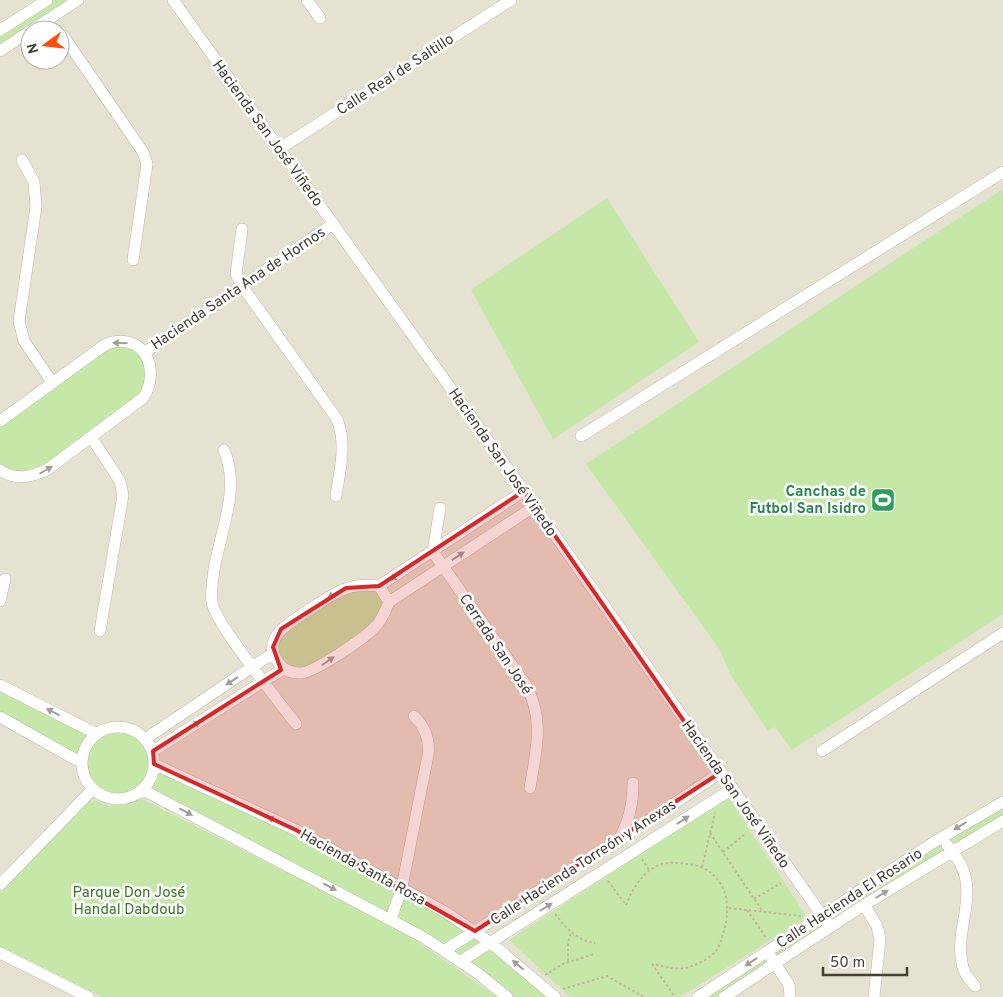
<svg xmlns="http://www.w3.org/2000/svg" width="1003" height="997" font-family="Overpass,sans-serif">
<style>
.residential{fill:#e6e2d1;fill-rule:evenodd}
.green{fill:#c5e8a9}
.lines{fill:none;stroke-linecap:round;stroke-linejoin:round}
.minor-casing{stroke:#beb8a5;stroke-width:12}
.path{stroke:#c0b696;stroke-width:2;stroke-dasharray:2.5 2.5;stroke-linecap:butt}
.minor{stroke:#fff;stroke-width:11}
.oneway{fill:#a29f99}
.marked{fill:#d62828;fill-opacity:0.2;stroke:#d62828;stroke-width:4;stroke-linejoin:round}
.labels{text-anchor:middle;stroke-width:5;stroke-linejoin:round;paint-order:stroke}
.street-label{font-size:15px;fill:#443f33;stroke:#fff}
.leisure-label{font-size:15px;font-weight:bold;fill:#27864d;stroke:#fff;text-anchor:end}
.park-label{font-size:15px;fill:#3a7725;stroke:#fff}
</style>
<rect width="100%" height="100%" fill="#f2efe3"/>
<path class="residential" d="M0 0H1003V997H0ZM30 30H60V60H30Z"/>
<path class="green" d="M52 0H81L0 53V33Z
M1003 189V614L792 750 775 727 768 731 730 674 720 650 586 464Z
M607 198 699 342 553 439 471 290Z
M125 344 136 350 149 368 142 396 45 468 29 475 3 469 0 464V427L8 416 101 351Z
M350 589 377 590 383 599V611L372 627 314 668 286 667C277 656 274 645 281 632Z
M0 688 92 735 83 745 81 759 0 713Z
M86 764a32 32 0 1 1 64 0a32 32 0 1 1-64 0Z
M157 768 404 891 466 930 550 997H510L468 962 147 789 156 775Z
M728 797 807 917 680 997H570L509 940Z
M92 799 110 806 142 799 401 930 497 997H102L0 946V891Z
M1003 805V820L720 997H703L939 843Z"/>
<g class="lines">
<defs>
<path id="minor" d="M173 0 524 491 830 927
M307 0 320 18
M0 30 47 0
M32 30 78 0
M60 31 143 152 147 164 133 260
M0 51 30 31
M279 149 511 0
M22 160 34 182 36 207 19 321 24 341 52 382
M242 229 236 274 242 286 337 419C347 445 340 469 336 496
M144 353 333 224
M0 421 99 349C103 346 108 343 113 342 147 335 160 373 143 398L48 469C32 477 16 481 0 470
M581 436 1003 172
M91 437 120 481 123 495 100 631
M224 450C245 499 208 551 212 602 214 622 280 703 296 724
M440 508 433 552 526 685C545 721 536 750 530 788
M379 586 524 491
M0 601 5 579
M389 602 379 586C348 582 335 593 310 609 292 621 260 637 278 662 283 670 291 673 300 673 314 673 363 639 374 628 382 621 385 611 389 602L535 506
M0 685 97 734
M0 717 82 763
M82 763a36 36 0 1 1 72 0a36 36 0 1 1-72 0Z
M145 739 273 653
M153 751 283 669
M822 751 1003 633
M154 764 296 830 447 913 491 943 555 997
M143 790 423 937 476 972 507 997
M619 840C629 820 633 805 633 783
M947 845C952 852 959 859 962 867 976 899 955 931 962 963 963 972 969 979 975 986
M0 885 93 789
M864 905 877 926 880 939 874 997
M391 919 402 887 428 755C430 740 425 727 414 716
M445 950 618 841 720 773
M0 953 88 997
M771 957 789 985 790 997
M461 961 732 789
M698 997 934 842 1003 802
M724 997 864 905 1003 821"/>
</defs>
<use href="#minor" class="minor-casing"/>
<path class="path" d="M710 833 763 912
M723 852 744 835
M642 859 649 870
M702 867 715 813
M608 881 626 905
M754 899 781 883
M626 905C635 883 650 860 677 863 685 864 696 864 703 868 729 880 731 910 723 934 721 940 720 946 716 951 709 959 696 965 686 968 674 970 664 966 652 964
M729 908 801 916
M747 910 767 939
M555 914C567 929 576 940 595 943
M568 961V943L571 933
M652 964 675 997
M545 975 563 964 594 954
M563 989 607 976 644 997"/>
<use href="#minor" class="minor"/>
</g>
<defs><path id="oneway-solid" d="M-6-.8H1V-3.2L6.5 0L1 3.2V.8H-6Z" transform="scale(1.25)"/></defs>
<g class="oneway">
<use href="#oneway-solid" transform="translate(120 343) rotate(-178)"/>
<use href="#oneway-solid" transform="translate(46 470) rotate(-30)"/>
<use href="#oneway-solid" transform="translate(458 556) rotate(-33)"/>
<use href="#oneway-solid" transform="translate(396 576) rotate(148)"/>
<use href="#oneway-solid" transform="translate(334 594) rotate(150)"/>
<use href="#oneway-solid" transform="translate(328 661) rotate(-35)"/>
<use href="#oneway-solid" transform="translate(232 681) rotate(146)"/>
<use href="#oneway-solid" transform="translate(53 712) rotate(-153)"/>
<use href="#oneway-solid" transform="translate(194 725) rotate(-32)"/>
<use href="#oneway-solid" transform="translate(186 812) rotate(28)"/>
<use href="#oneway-solid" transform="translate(274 820) rotate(-155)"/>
<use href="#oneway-solid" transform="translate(683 820) rotate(-33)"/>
<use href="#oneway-solid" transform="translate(960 826) rotate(149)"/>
<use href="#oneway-solid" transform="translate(330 887) rotate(28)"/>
<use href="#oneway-solid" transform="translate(882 894) rotate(-32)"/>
<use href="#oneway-solid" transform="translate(546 907) rotate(-32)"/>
<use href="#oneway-solid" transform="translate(751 962) rotate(147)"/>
<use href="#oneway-solid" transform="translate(518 965) rotate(-140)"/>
</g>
<path class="marked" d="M524 491 720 773 475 931 296 830 154 764 153 751 281 670 273 647 281 629 346 588 379 586Z"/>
<defs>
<symbol id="stadium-square" viewBox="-11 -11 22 22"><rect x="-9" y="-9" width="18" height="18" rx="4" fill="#2e9e5b" stroke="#fff"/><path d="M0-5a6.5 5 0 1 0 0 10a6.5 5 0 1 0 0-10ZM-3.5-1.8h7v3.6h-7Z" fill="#fff"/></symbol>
</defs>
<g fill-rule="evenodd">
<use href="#stadium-square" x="869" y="486" width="28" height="28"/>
</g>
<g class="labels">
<g class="street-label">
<text transform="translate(395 74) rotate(-33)" y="5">Calle Real de Saltillo</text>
<text transform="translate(268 133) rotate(54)" y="5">Hacienda San José Viñedo</text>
<text transform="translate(238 288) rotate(-34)" y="5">Hacienda Santa Ana de Hornos</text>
<text transform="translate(503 462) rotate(55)" y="5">Hacienda San José Viñedo</text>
<text transform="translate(496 644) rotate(56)" y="5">Cerrada San José</text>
<text transform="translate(736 794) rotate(55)" y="5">Hacienda San José Viñedo</text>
<text transform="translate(583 862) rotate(-33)" y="5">Calle Hacienda Torreón y Anexas</text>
<text transform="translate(363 867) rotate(29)" y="5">Hacienda Santa Rosa</text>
<text transform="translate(849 898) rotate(-33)" y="5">Calle Hacienda El Rosario</text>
</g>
<g class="leisure-label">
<text x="866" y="496">Canchas de<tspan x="866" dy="17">Futbol San Isidro</tspan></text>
</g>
<g class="park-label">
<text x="129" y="897">Parque Don José<tspan x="129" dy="17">Handal Dabdoub</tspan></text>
</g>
</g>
<g transform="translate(45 45) rotate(255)"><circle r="24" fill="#ffffff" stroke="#b4b2ad"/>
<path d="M0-4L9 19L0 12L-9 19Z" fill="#ff4e0d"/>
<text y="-8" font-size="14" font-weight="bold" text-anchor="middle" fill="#443f33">N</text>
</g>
<path d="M823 967v8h84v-8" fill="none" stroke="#443f33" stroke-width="2.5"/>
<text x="830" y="967" font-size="15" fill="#443f33" stroke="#ffffff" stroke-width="4" paint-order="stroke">50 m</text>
</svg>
